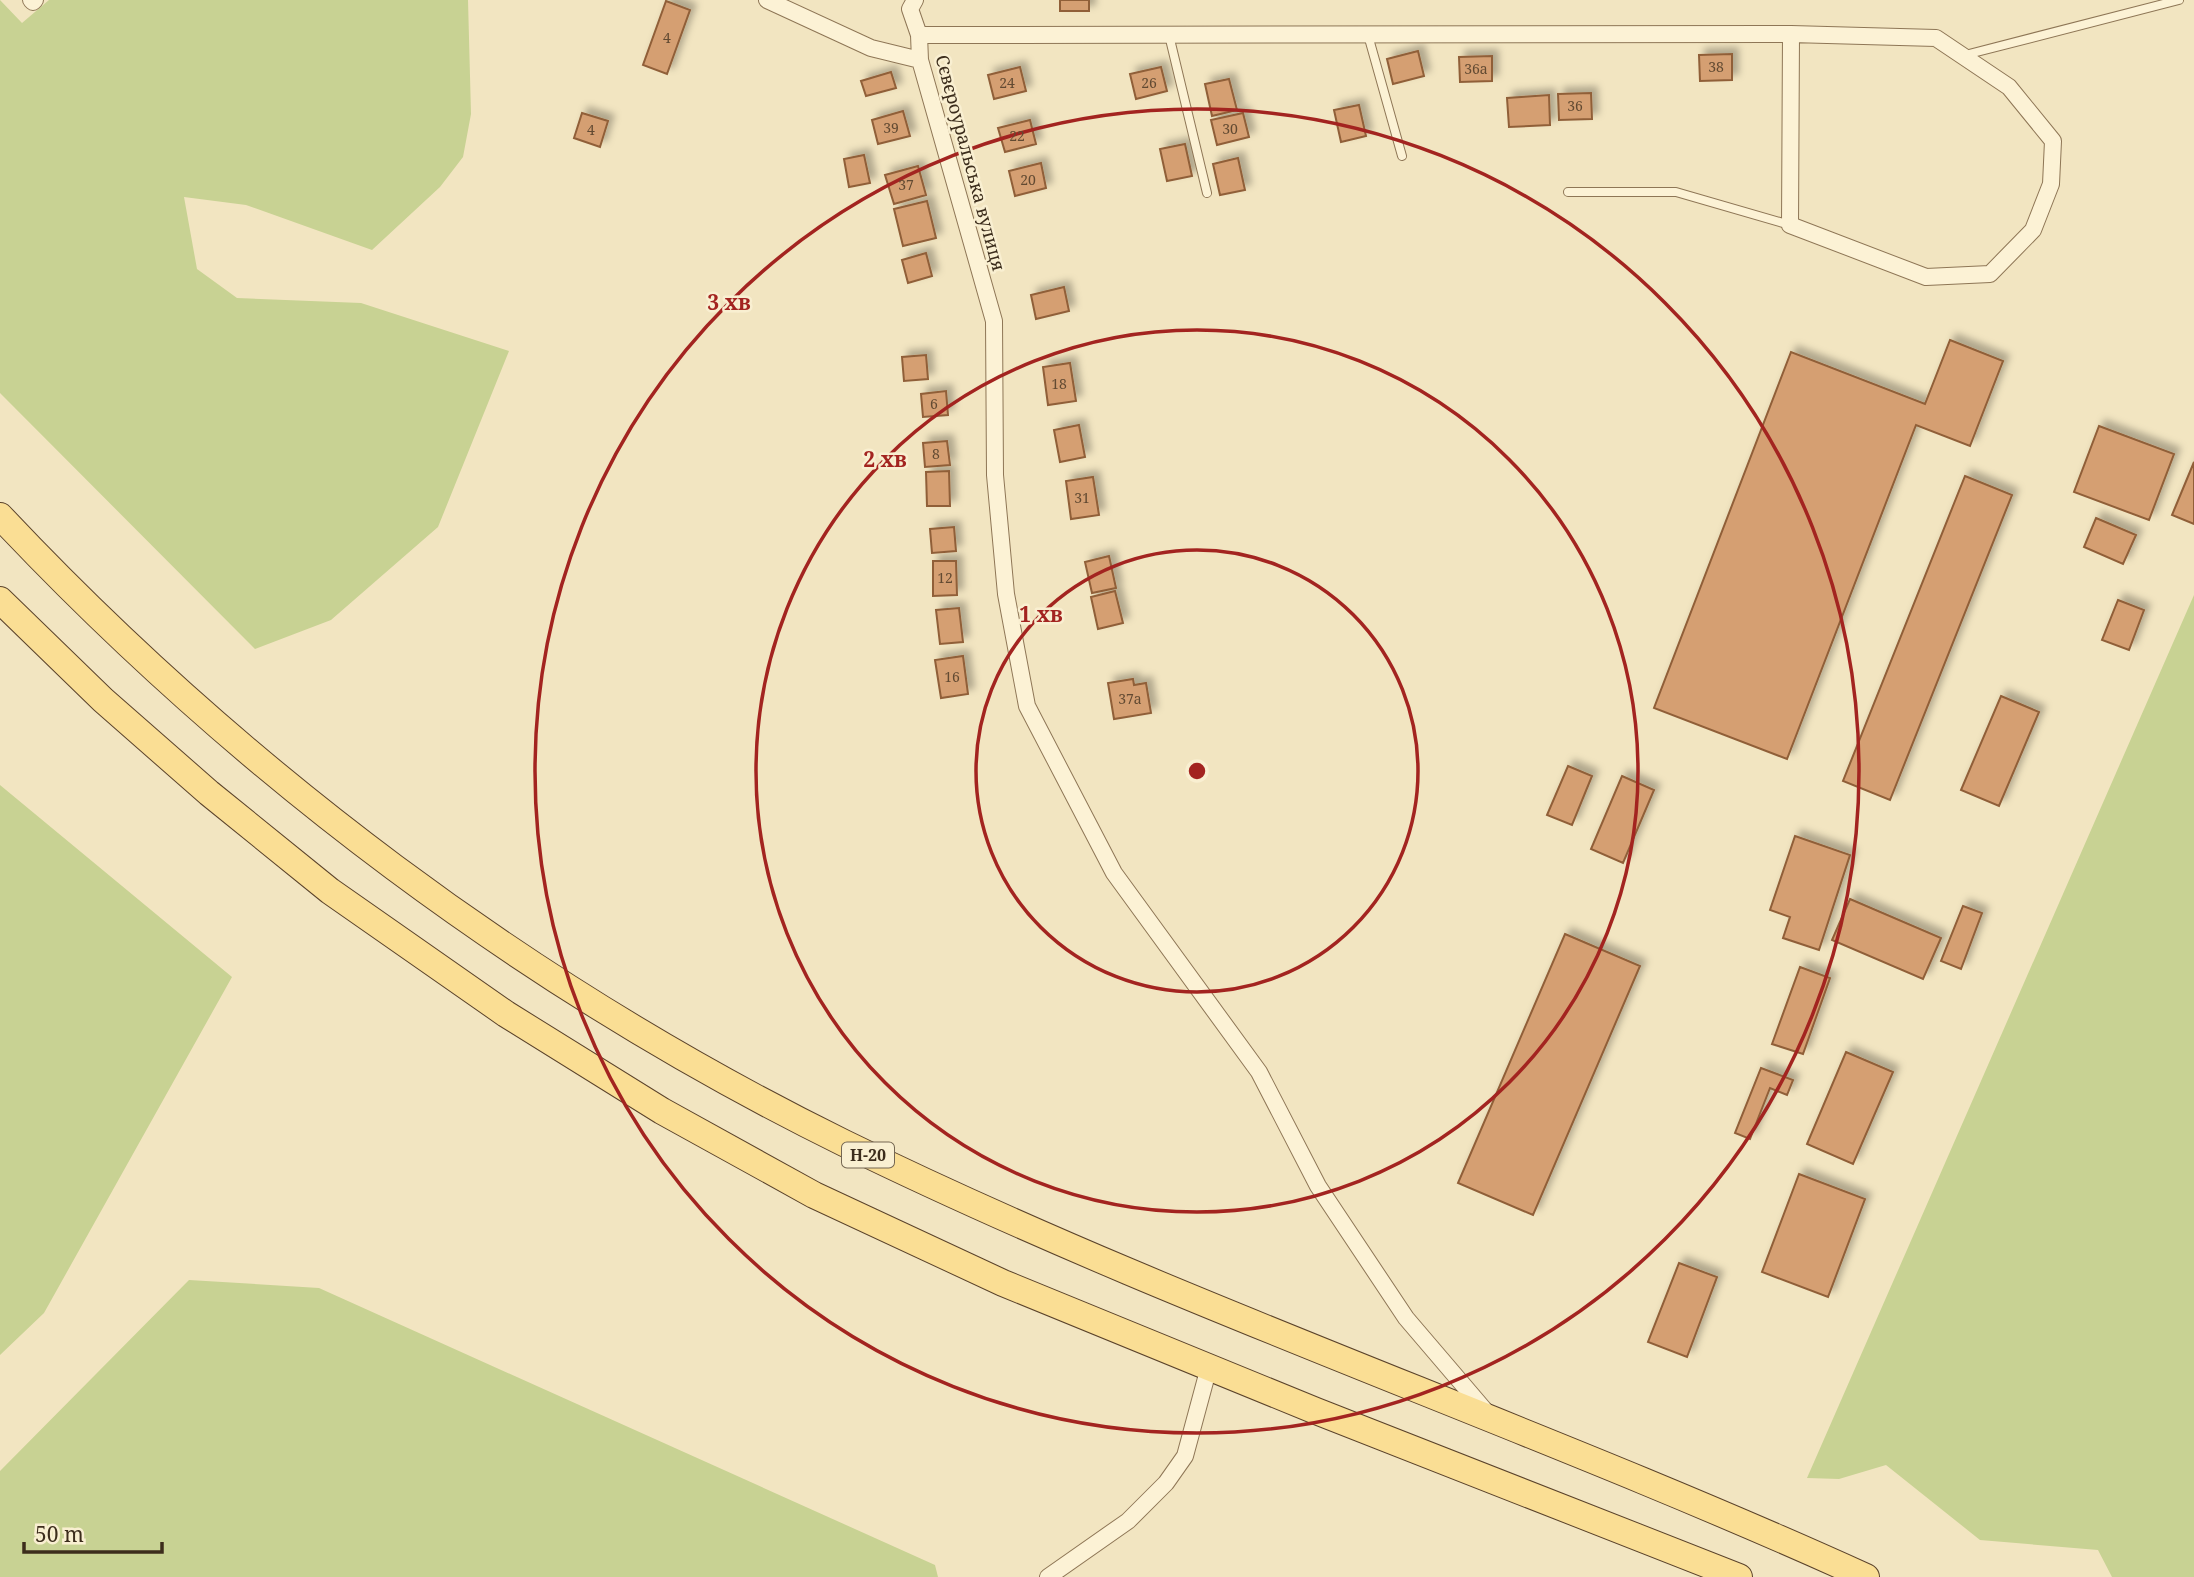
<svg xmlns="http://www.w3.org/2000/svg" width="2194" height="1577" font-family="'Noto Serif',serif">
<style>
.green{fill:#c8d293}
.building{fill:#d59f72;stroke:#905f39;stroke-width:2;filter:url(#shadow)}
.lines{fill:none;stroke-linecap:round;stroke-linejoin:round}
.service-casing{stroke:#8e7656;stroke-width:10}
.minor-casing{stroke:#8e7656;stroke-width:18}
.primary-casing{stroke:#5b432b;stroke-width:28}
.service{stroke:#fcf2d5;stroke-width:8}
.minor{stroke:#fcf2d5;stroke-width:16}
.primary{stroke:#fade94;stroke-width:26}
.ring{fill:none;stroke:#a32420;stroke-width:3.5}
.labels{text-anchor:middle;stroke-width:5;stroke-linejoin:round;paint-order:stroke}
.number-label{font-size:14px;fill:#624a32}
.shield{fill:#f9efd1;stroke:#756752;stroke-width:2}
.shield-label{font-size:16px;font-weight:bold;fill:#3c2d1c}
.street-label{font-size:18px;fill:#3c2d1c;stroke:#f9efd1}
.centre{fill:#a32420;stroke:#f9efd1;stroke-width:3.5}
.ring-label{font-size:21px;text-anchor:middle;font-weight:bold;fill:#a32420;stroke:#f9efd1;stroke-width:5;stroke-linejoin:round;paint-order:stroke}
</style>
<defs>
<filter id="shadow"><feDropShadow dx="6" dy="-6" stdDeviation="3.5" flood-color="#0004"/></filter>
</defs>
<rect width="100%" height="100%" fill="#f2e5c1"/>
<path class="green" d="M0 0 22 23 49 0H468L471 114 463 157 440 187 372 250 246 205 184 197 197 269 237 298 361 303 509 351 438 527 331 620 255 649 0 393Z
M2194 595V1577H2112L2098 1550 1980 1540 1886 1465 1839 1479 1807 1478Z
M0 785 232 977 44 1313 0 1355Z
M189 1280 319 1288 935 1565 938 1577H0V1471Z"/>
<path class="building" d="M1060 0H1089V11H1060Z
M666 1 690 10 667 74 643 65Z
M1418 51 1424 76 1393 84 1387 59Z
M1732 54V80L1700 81 1699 55Z
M1492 56V81L1460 82 1459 57Z
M1020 67 1026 91 994 99 988 75Z
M1161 67 1167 91 1136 99 1130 74Z
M891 72 896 88 866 96 861 81Z
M1229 79 1237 110 1212 116 1205 84Z
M1591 93 1592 119 1559 120 1558 94Z
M1549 95 1550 125 1509 127 1507 98Z
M1359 105 1366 136 1341 142 1334 110Z
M903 111 910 136 878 144 872 120Z
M582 113 608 121 600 147 574 138Z
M1243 113 1249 137 1217 145 1211 120Z
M1030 120 1036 144 1005 152 998 128Z
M1185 144 1192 176 1167 181 1160 149Z
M864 155 870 183 849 187 844 159Z
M1238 158 1245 190 1220 195 1213 164Z
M1041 163 1046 188 1015 196 1009 171Z
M918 166 926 195 894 204 885 175Z
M927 201 936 238 903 246 894 209Z
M926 253 932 276 908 283 902 260Z
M1064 287 1069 311 1036 319 1031 295Z
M1950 340 2003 361 1970 446 1916 425 1787 759 1654 708 1791 352 1925 404Z
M926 355 928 379 904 381 902 357Z
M1070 363 1076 401 1048 405 1043 367Z
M946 391 948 415 923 417 921 394Z
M1079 425 1085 457 1060 462 1054 430Z
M2099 426 2174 454 2149 520 2074 492Z
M947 441 950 465 925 467 923 443Z
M2194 462V524L2172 515Z
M949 471 950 506H927L926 472Z
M1965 476 2012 495 1890 800 1843 781Z
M1093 477 1099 515 1071 519 1066 481Z
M2096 518 2136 535 2123 564 2084 547Z
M954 527 956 551 932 553 930 529Z
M1109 556 1116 588 1092 593 1085 562Z
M933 561H956L957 595 933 596Z
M1115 591 1123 623 1098 629 1091 597Z
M2118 600 2144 610 2129 650 2102 640Z
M959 608 963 642 940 644 936 610Z
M963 656 968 694 941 698 935 660Z
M1133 679 1134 685 1146 683 1151 713 1114 719 1108 683Z
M2001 696 2039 712 1999 806 1961 790Z
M1568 766 1592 776 1572 825 1547 815Z
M1622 776 1654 790 1623 863 1591 849Z
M1795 836 1850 855 1819 950 1783 938 1790 917 1770 910Z
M1850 899 1941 938 1923 979 1832 940Z
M1963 906 1982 913 1961 969 1941 961Z
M1565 934 1640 966 1533 1215 1458 1183Z
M1800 967 1830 978 1803 1054 1772 1044Z
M1846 1052 1893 1072 1853 1164 1807 1144Z
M1761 1068 1793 1080 1787 1095 1770 1088 1750 1139 1735 1133Z
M1799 1174 1865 1199 1828 1297 1762 1272Z
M1679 1263 1717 1277 1687 1357 1648 1342Z"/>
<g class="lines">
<defs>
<path id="service" d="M1169 35 1207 193
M1368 35 1402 156
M1965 55 2179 0
M1568 192H1676L1790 225"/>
<path id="minor" d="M31 0 33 2 35 0
M767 0 871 48 920 60
M915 0 910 9 919 35
M1488 1414 1406 1318 1318 1186 1259 1072 1114 873 1027 706 1006 594 995 475 994 321 920 60 919 35 1791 34 1936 38 2009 87 2053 141 2051 184 2033 230 1990 274 1926 277 1790 225 1791 34
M1048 1577 1128 1521 1166 1483 1185 1456 1209 1367"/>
<path id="primary" d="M0 516C241 772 529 988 844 1143 1177 1306 1529 1424 1866 1577
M0 600 103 700 209 793 330 891 506 1014 662 1111 814 1195 1003 1283 1316 1411 1739 1577"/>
</defs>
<use href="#service" class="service-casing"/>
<use href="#minor" class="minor-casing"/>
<use href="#primary" class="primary-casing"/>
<use href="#service" class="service"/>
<use href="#minor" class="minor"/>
<use href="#primary" class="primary"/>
</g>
<g class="ring">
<circle cx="1197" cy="771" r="221"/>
<circle cx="1197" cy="771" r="441"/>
<circle cx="1197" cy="771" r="662"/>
</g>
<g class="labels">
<g class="number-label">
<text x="667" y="43">4</text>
<text x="1716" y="72">38</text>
<text x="1476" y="74">36а</text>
<text x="1007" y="88">24</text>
<text x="1149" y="88">26</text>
<text x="1575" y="111">36</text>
<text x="891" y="133">39</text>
<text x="1230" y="134">30</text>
<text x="591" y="135">4</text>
<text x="1017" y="141">22</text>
<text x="1028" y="185">20</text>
<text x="906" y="190">37</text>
<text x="1059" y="389">18</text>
<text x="934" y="409">6</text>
<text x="936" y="459">8</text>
<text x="1082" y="503">31</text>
<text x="945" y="583">12</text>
<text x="952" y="682">16</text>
<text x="1130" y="704">37а</text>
</g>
<rect class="shield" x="842" y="1142.5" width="52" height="25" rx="5"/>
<g class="shield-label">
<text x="868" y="1161">Н-20</text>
</g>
<g class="street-label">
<text transform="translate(970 163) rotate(75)" y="6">Сєвєроуральська вулиця</text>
</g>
</g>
<circle cx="1197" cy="771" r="10" class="centre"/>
<g class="ring-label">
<text x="729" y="310">3 хв</text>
<text x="885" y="467">2 хв</text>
<text x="1041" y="622">1 хв</text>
</g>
<path d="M24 1542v10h138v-10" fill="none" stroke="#3c2d1c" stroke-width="3.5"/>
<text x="35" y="1542" font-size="21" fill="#3c2d1c" stroke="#f9efd1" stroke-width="5" paint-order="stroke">50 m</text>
</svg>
